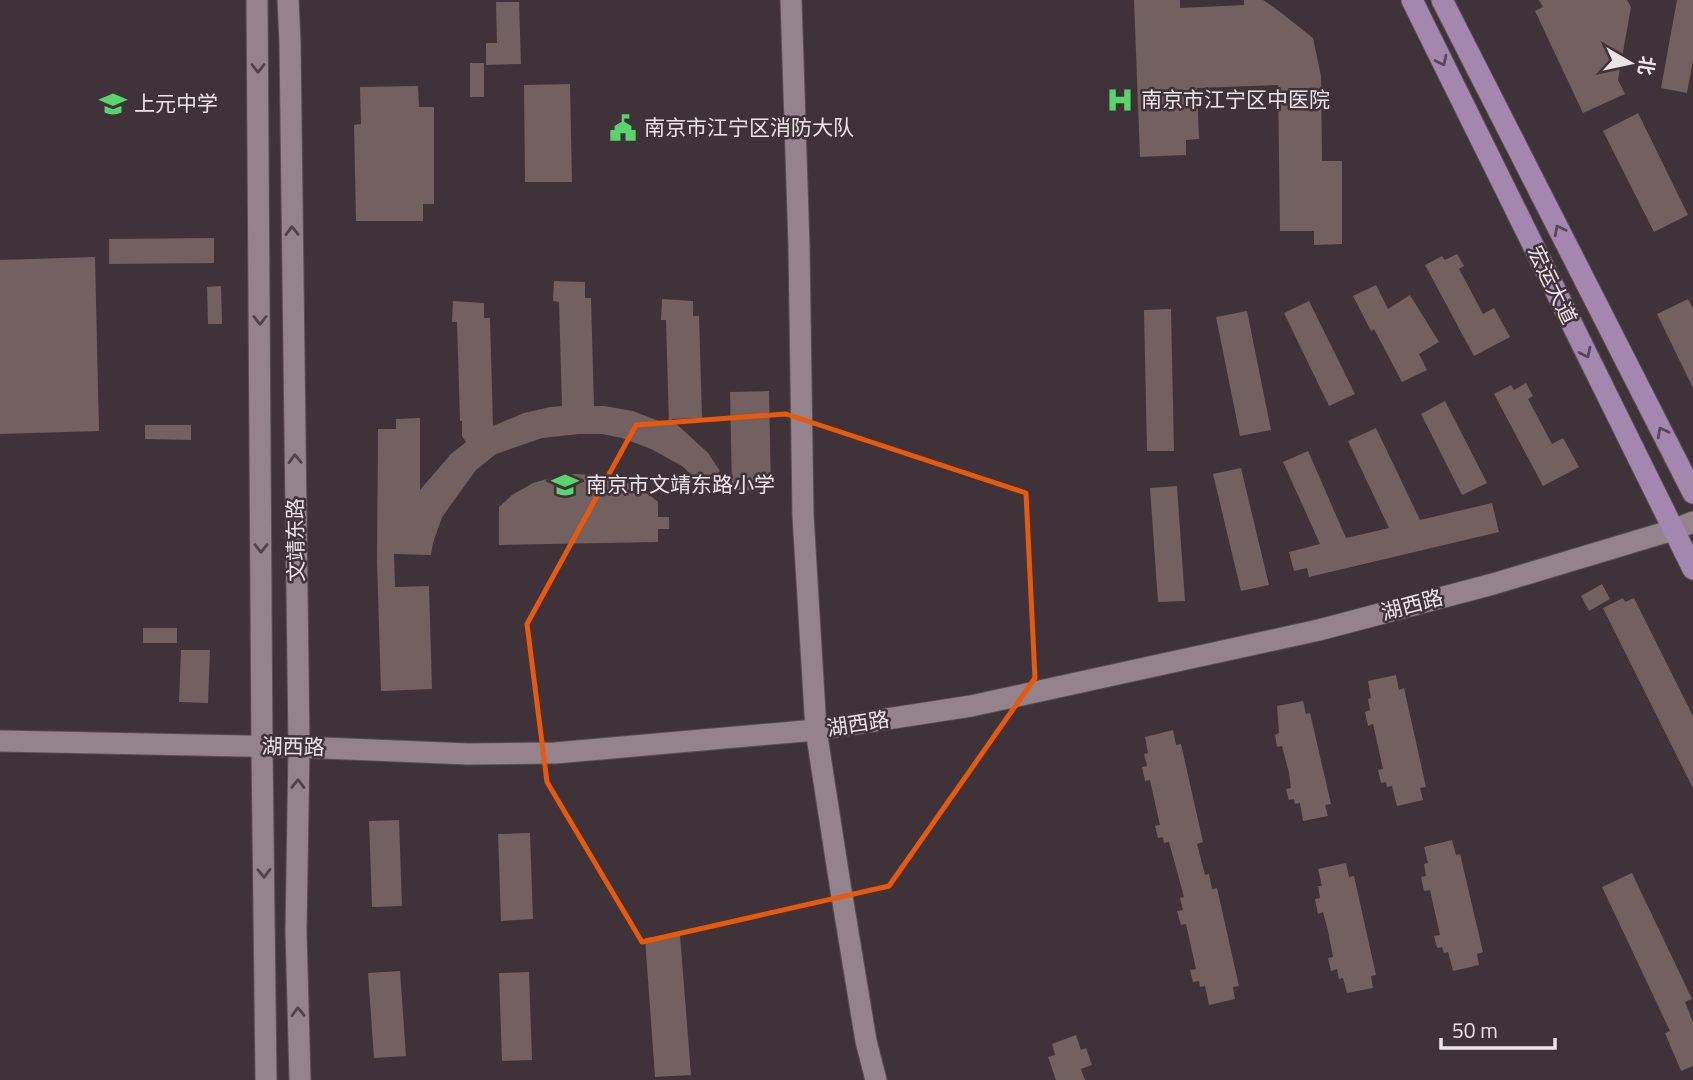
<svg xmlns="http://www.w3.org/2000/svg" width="1693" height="1080" font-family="'Titillium Web','Noto Sans SC',sans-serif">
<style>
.building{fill:#736060}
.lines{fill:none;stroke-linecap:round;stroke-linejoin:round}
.secondary-casing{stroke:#594e54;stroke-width:23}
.primary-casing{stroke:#594e54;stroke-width:23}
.secondary{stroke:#94838c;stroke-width:21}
.primary{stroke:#a487af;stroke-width:21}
.oneway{stroke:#594756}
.oneway2{stroke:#51424a}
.marked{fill:none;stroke:#e8590c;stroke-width:5;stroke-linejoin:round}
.labels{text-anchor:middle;stroke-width:5;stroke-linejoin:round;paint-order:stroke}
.poi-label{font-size:21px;fill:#ece3e7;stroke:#403239;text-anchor:start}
.street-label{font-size:21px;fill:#ece3e7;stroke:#403239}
</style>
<rect width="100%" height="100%" fill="#403239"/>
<path class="building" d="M1134 0H1180V8L1244 5V0H1263L1275 8 1313 38 1321 76 1322 161H1342V244L1314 245V231H1280L1278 85 1197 88 1199 139 1186 140V155L1140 157Z
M1539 0H1627L1631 7 1618 80 1625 94 1583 113 1535 11 1543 7Z
M1677 0H1693V60L1687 93 1661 88Z
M496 2H519L521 64 486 65V43H497Z
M470 63H484V97H470Z
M570 84 572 182H525L524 85Z
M418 86 419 107H434V204H423V221H356L354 125 361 124 360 87Z
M1638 113 1688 215 1654 232 1603 131Z
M214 238V263L109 264V239Z
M1457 254 1464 266 1459 269 1483 314 1494 308 1510 337 1474 356 1425 265 1442 256 1445 260Z
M95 257 99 431 0 434V260Z
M554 281 585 282V298H591L594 406H604L633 411 669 425 666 320H661L662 299 693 301V316H699L702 418 671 419 708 453 720 471 703 488 694 477 682 466 651 449 622 438 602 434H579L542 438 496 454 476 470 442 517 433 543 431 555 394 554 395 587 429 586 432 689 381 691 377 562 378 429H396V419L420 418V490L451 454 466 442 462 436V421H460L457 322H452L453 301 484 303V318H490L493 426 524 413 550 407 562 406 559 302 553 301Z
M1376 285 1388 309 1410 295 1439 342 1419 354 1427 370 1402 382 1374 329 1371 331 1353 296Z
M221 286 222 324H208L207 287Z
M1688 299 1693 308V388L1657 314Z
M1309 301 1355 394 1329 406 1284 313Z
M1171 309 1174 451H1147L1144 310Z
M1247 311 1271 430 1240 436 1216 317Z
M1526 383 1533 396 1528 399 1552 444 1563 438 1579 467 1543 486 1494 394 1511 385 1514 390Z
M769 391 771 490 732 491 730 392Z
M1445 401 1487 483 1462 495 1421 414Z
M145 425H191V440L145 439Z
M1376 428 1420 520 1492 503 1499 532 1309 577 1307 568 1294 571 1289 552 1320 544 1283 462 1308 451 1346 538 1389 528 1348 441Z
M1241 468 1269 585 1241 591 1213 474Z
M575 474 593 475 611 478 630 484 651 496 658 502V517H669V529H658V542L499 545V507L512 495 533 483 554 477Z
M1177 486 1185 601 1158 602 1150 488Z
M1602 584 1610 599 1589 611 1581 596Z
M1623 598 1625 602 1634 598 1693 716V788L1603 608Z
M143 628H177V643H143Z
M181 650H210L208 703 179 702Z
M1396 675 1399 690 1404 688 1426 787 1420 788 1423 800 1397 806 1392 786 1387 787 1386 782 1381 783 1378 770 1383 769 1373 724 1368 726 1365 712 1370 710 1368 699 1371 698 1368 681Z
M1303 701 1306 714 1310 713 1331 804 1325 805 1328 816 1303 821 1300 803 1295 804 1294 799 1289 800 1286 789 1291 788 1289 773 1282 746 1277 747 1275 735 1279 733 1277 706Z
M1173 730 1176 745 1181 744 1203 842 1197 844 1205 875 1209 874 1212 889 1217 888 1239 986 1233 987 1235 999 1209 1005 1205 986 1200 987 1199 981 1193 982 1190 970 1196 969 1186 924 1181 925 1177 911 1183 910 1180 898 1184 897 1169 842 1164 843 1163 837 1158 838 1155 826 1160 825 1155 803 1150 780 1145 781 1142 767 1147 766 1144 754 1148 753 1145 737Z
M399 820 402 906 372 907 369 821Z
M530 833 533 919 501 921 498 834Z
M1452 840 1456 855 1460 854 1483 952 1477 954 1479 965 1453 971 1448 952 1444 953 1442 947 1437 948 1434 936 1440 935 1430 890 1424 891 1421 877 1426 876 1424 864 1428 863 1424 847Z
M1346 863 1349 877 1354 876 1376 975 1371 976 1373 988 1347 993 1343 978 1339 979 1337 969 1331 971 1328 958 1333 957 1328 931 1323 912 1318 914 1315 899 1320 898 1318 886H1322L1318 869Z
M1632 873 1692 999 1685 1002 1693 1022V1066L1681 1071 1665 1033 1670 1031 1602 887Z
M680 935 691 1075 655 1077 645 938Z
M400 971 406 1056 374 1058 368 973Z
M529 972 532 1060 502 1061 499 973Z
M1076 1035 1081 1050 1086 1048 1092 1065 1081 1069 1085 1080H1056L1048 1057 1055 1055 1052 1044Z"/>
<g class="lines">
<defs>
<path id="secondary" d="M257 0 262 747 266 1080
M288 0 290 42 299 747 296 931 300 1080
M791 0 799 246 803 515 816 730 839 878 866 1041 876 1080
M0 741 299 747 468 754 555 753 816 730 971 706 1319 630 1493 584 1673 530 1693 522"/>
<path id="primary" d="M1412 0 1693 569
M1442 0 1693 493"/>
</defs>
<use href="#secondary" class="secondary-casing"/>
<use href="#primary" class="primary-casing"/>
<use href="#secondary" class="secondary"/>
<use href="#primary" class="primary"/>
</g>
<defs><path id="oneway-chevron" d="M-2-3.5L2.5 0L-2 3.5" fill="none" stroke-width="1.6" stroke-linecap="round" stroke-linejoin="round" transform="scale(1.75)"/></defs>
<g class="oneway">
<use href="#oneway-chevron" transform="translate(1442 61) rotate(64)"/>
<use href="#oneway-chevron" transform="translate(1559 230) rotate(-117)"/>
<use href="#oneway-chevron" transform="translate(1586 353) rotate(64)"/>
<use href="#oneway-chevron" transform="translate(1662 432) rotate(-117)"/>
</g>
<g class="oneway2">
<use href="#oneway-chevron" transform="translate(258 68) rotate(90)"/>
<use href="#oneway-chevron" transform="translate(292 231) rotate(-91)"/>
<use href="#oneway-chevron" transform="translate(260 320) rotate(90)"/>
<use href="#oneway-chevron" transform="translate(295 459) rotate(-91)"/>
<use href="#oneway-chevron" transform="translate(261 548) rotate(90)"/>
<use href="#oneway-chevron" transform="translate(298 784) rotate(-89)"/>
<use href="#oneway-chevron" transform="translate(264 873) rotate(89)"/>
<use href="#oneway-chevron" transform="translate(298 1012) rotate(-92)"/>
</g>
<path class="marked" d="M786 414 1026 493 1035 678 889 886 642 942 547 782 527 624 636 425Z"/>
<defs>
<symbol id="hospital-bare" viewBox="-9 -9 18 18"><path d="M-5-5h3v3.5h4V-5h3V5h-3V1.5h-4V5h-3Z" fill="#5ad56e" stroke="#403239" stroke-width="2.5" paint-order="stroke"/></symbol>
<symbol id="school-bare" viewBox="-9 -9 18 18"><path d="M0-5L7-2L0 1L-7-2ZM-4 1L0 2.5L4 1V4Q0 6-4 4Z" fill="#5ad56e" stroke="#403239" stroke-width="2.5" paint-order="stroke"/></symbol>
<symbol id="civic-bare" viewBox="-9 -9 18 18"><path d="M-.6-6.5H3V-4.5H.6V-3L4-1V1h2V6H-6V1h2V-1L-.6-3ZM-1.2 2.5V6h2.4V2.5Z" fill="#5ad56e" stroke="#403239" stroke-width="2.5" paint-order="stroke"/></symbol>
</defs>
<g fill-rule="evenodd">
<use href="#hospital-bare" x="1101" y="81" width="38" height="38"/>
<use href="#school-bare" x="94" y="85" width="38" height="38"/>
<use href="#civic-bare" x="604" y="109" width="38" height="38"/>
<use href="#school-bare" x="546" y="466" width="38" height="38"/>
</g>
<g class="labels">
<g class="poi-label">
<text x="1141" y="107">南京市江宁区中医院</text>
<text x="134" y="111">上元中学</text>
<text x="644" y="135">南京市江宁区消防大队</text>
<text x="586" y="492">南京市文靖东路小学</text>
</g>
<g class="street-label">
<text transform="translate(1552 285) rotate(64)" y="7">宏运大道</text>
<text transform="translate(296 540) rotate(-91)" y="7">文靖东路</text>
<text transform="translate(1412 605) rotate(-15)" y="7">湖西路</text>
<text transform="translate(858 724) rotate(-9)" y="7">湖西路</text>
<text transform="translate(293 747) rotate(1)" y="7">湖西路</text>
</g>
</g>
<g transform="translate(1630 63) rotate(99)" stroke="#403239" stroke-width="5" paint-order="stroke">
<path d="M0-5L12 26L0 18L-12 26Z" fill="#ece3e7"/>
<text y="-10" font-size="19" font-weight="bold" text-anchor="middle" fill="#ece3e7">北</text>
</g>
<path d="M1441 1038v10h114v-10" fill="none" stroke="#ece3e7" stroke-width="3.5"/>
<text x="1452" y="1038" font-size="21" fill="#ece3e7" stroke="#403239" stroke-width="5" paint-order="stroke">50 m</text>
</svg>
